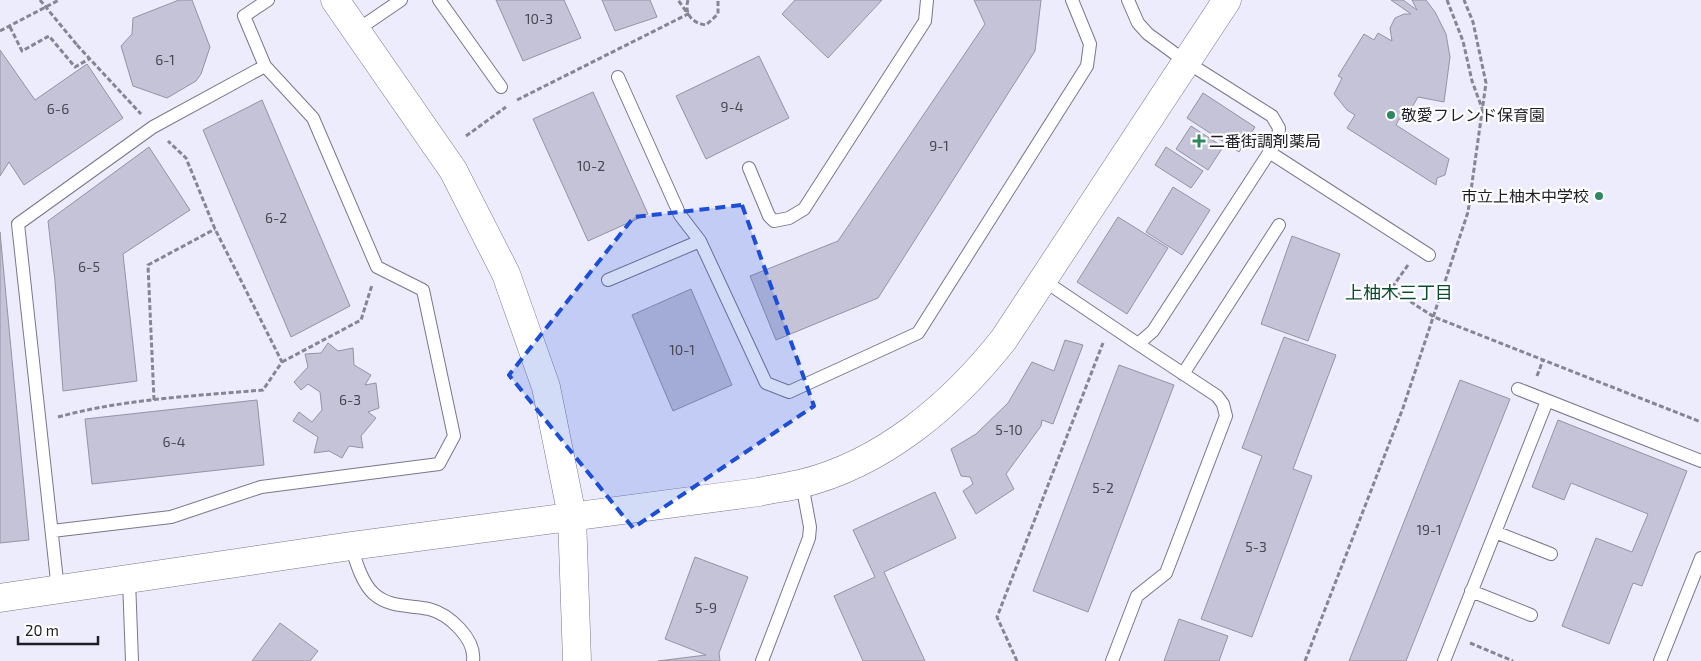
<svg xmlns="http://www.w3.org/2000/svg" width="1701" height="661" font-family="'Exo 2','Noto Sans JP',sans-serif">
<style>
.building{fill:#c4c3d7;stroke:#9493a6}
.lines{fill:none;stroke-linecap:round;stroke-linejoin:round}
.lane-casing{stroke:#79778a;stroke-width:14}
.secondary-casing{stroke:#79778a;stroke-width:29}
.path{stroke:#868591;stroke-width:3;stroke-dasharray:5 2.5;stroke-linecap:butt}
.lane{stroke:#fff;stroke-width:12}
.secondary{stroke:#fff;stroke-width:28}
.path-bridge{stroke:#868591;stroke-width:3;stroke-dasharray:5 2.5;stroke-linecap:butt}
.marked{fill:#1d4ed8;fill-opacity:0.2;stroke:#1d4ed8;stroke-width:4;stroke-dasharray:10 6;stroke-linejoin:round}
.poi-dot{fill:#2f885d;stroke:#fff;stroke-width:2}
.labels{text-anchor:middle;stroke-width:4.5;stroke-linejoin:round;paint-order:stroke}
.number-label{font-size:14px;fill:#484652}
.poi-label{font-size:16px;fill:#1e1d25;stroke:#fff;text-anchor:start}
.neighbourhood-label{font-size:18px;fill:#0a4c30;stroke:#fff}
</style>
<rect width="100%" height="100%" fill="#edecfd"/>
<path class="building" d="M179 0H192L210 47 201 74 196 81 167 98 133 86 121 46 132 34 133 18Z
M496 0H564L581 38 523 61Z
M602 0H650L657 17 615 31Z
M795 0H882L828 58 782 14Z
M974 0H1041L1035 51 878 298 776 340 750 276 838 241 985 24Z
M1391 0H1403L1417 10 1412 0H1426L1435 12 1446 34 1450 57 1444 102 1418 97 1404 121 1399 119 1396 125 1449 159 1445 175 1437 178 1436 185 1347 128 1355 115 1347 110 1334 94 1342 78 1338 76 1364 34 1374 40 1378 33 1392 41 1390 28 1395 18 1404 14H1411Z
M0 50 35 100 87 64 123 118 24 185 9 162 0 176Z
M759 56 789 118 706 159 676 96Z
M593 92 648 214 588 241 533 119Z
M1203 93 1255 127 1239 152 1187 118Z
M262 100 350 306 291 337 203 130Z
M1191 126 1223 147 1208 170 1176 149Z
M149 147 190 210 123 254 137 381 63 391 55 281 48 221Z
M1166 147 1203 171 1191 188 1155 165Z
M1173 187 1210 210 1182 255 1146 232Z
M1118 217 1168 248 1127 314 1077 282Z
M0 232 29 540 0 543Z
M1292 236 1340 254 1308 341 1261 324Z
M691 289 732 385 673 411 632 315Z
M1284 337 1336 355 1293 469 1312 476 1252 637 1201 619 1262 456 1242 448Z
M1065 340 1083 345 1053 424 1042 420 1041 426 1006 474 1014 489 976 514 963 491 973 484 970 477 961 476 951 449 976 434 1008 403 1032 362 1054 371Z
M328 343 338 351 353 348 354 365 371 375 365 385 376 383 379 408 368 412 376 418 361 436 363 448 349 446 342 458 329 451 314 453 318 437 293 421 299 412 312 422 322 410 320 392 308 384 301 390 294 382 308 367 305 354 321 353Z
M1119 365 1174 385 1088 612 1033 591Z
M1460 380 1510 399 1406 661H1349Z
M257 400 264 465 92 484 85 419Z
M1558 420 1687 471 1642 586 1633 583 1609 644 1562 626 1596 538 1632 552 1648 514 1571 483 1564 500 1532 487Z
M935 492 956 538 884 572 925 661H863L834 596 875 577 853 530Z
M695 557 748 577 719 653 720 661H658L706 655 665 639Z
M1179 619 1228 636 1219 661H1164Z
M280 623 318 651 310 661H252Z"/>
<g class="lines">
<defs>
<path id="lane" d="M439 0 501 87
M357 30 401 0
M618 77 680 215 700 241 766 383 789 392 918 333 1087 66 1090 44 1072 0
M1269 152 1429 255
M749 168 769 216 774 221 789 218 804 209 925 21 927 0
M608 280 700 241
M1043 280 1138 344 1153 331 1278 139 1279 128 1272 116 1185 61 1148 34 1138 23 1128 0
M1183 374 1279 225
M1518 389 1701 461
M52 531 171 517 261 487 439 464 454 436 423 290 377 267 313 118 265 66 244 16 268 0
M1495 532 1551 554
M351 546C356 562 362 583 374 594 390 608 410 605 429 609 449 614 476 639 473 661
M129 580 132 661
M58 590 18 224 153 127 265 66
M1471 591 1531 615
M762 661 809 538 810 527 802 484
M1112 661 1137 596 1166 573 1226 416 1223 404 1217 396 1138 344
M1444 661 1547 401
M1660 661 1701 558"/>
<path id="secondary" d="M335 0 453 170 506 274 546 387 572 516 577 661
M0 598 351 546 759 492C773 489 787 487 800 484 883 464 953 404 1004 339L1227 0"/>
</defs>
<use href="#lane" class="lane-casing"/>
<use href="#secondary" class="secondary-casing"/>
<path class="path" d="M688 0C684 14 692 23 706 25L718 14V0
M1447 0 1463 41 1472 81 1482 108
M10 27 22 51 49 36 75 67 89 59
M0 31 59 0
M77 45 141 114
M517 100 688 14 678 0
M466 136 506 107
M1408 265 1391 289 1434 317 1701 422
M282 362 361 320 372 285
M1537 376 1543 360
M154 400 148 265 215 229
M58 417C124 399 194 396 263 390L282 362 215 229 186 158 168 141
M1470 643 1513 661
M1017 661 997 617 1103 343
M1305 661 1403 408 1468 212 1486 83 1473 22 1464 0"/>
<use href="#lane" class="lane"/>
<use href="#secondary" class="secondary"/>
<path class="path-bridge" d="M40 0 77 45"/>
</g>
<path class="marked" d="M742 205 814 406 633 528 509 375 634 217Z"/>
<g class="poi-dot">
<circle cx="1391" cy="115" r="5"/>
<path d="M1196.5 133.5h5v5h5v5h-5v5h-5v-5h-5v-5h5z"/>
<circle cx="1599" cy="196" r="5"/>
</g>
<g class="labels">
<g class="number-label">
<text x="539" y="24">10-3</text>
<text x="165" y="65">6-1</text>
<text x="732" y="112">9-4</text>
<text x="58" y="114">6-6</text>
<text x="939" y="151">9-1</text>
<text x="591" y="171">10-2</text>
<text x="276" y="223">6-2</text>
<text x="89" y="272">6-5</text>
<text x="682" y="355">10-1</text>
<text x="350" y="405">6-3</text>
<text x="1009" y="435">5-10</text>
<text x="174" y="447">6-4</text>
<text x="1103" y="493">5-2</text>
<text x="1429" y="535">19-1</text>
<text x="1256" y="552">5-3</text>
<text x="706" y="613">5-9</text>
</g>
<g class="poi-label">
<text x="1401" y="121">敬愛フレンド保育園</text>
<text x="1209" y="147">二番街調剤薬局</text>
<text x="1589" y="202" text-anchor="end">市立上柚木中学校</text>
</g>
<g class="neighbourhood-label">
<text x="1399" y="299">上柚木三丁目</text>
</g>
</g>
<path d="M18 636v8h80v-8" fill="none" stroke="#1e1d25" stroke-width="2.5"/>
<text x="25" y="636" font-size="15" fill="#1e1d25" stroke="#ffffff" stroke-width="4" paint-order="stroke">20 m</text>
</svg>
